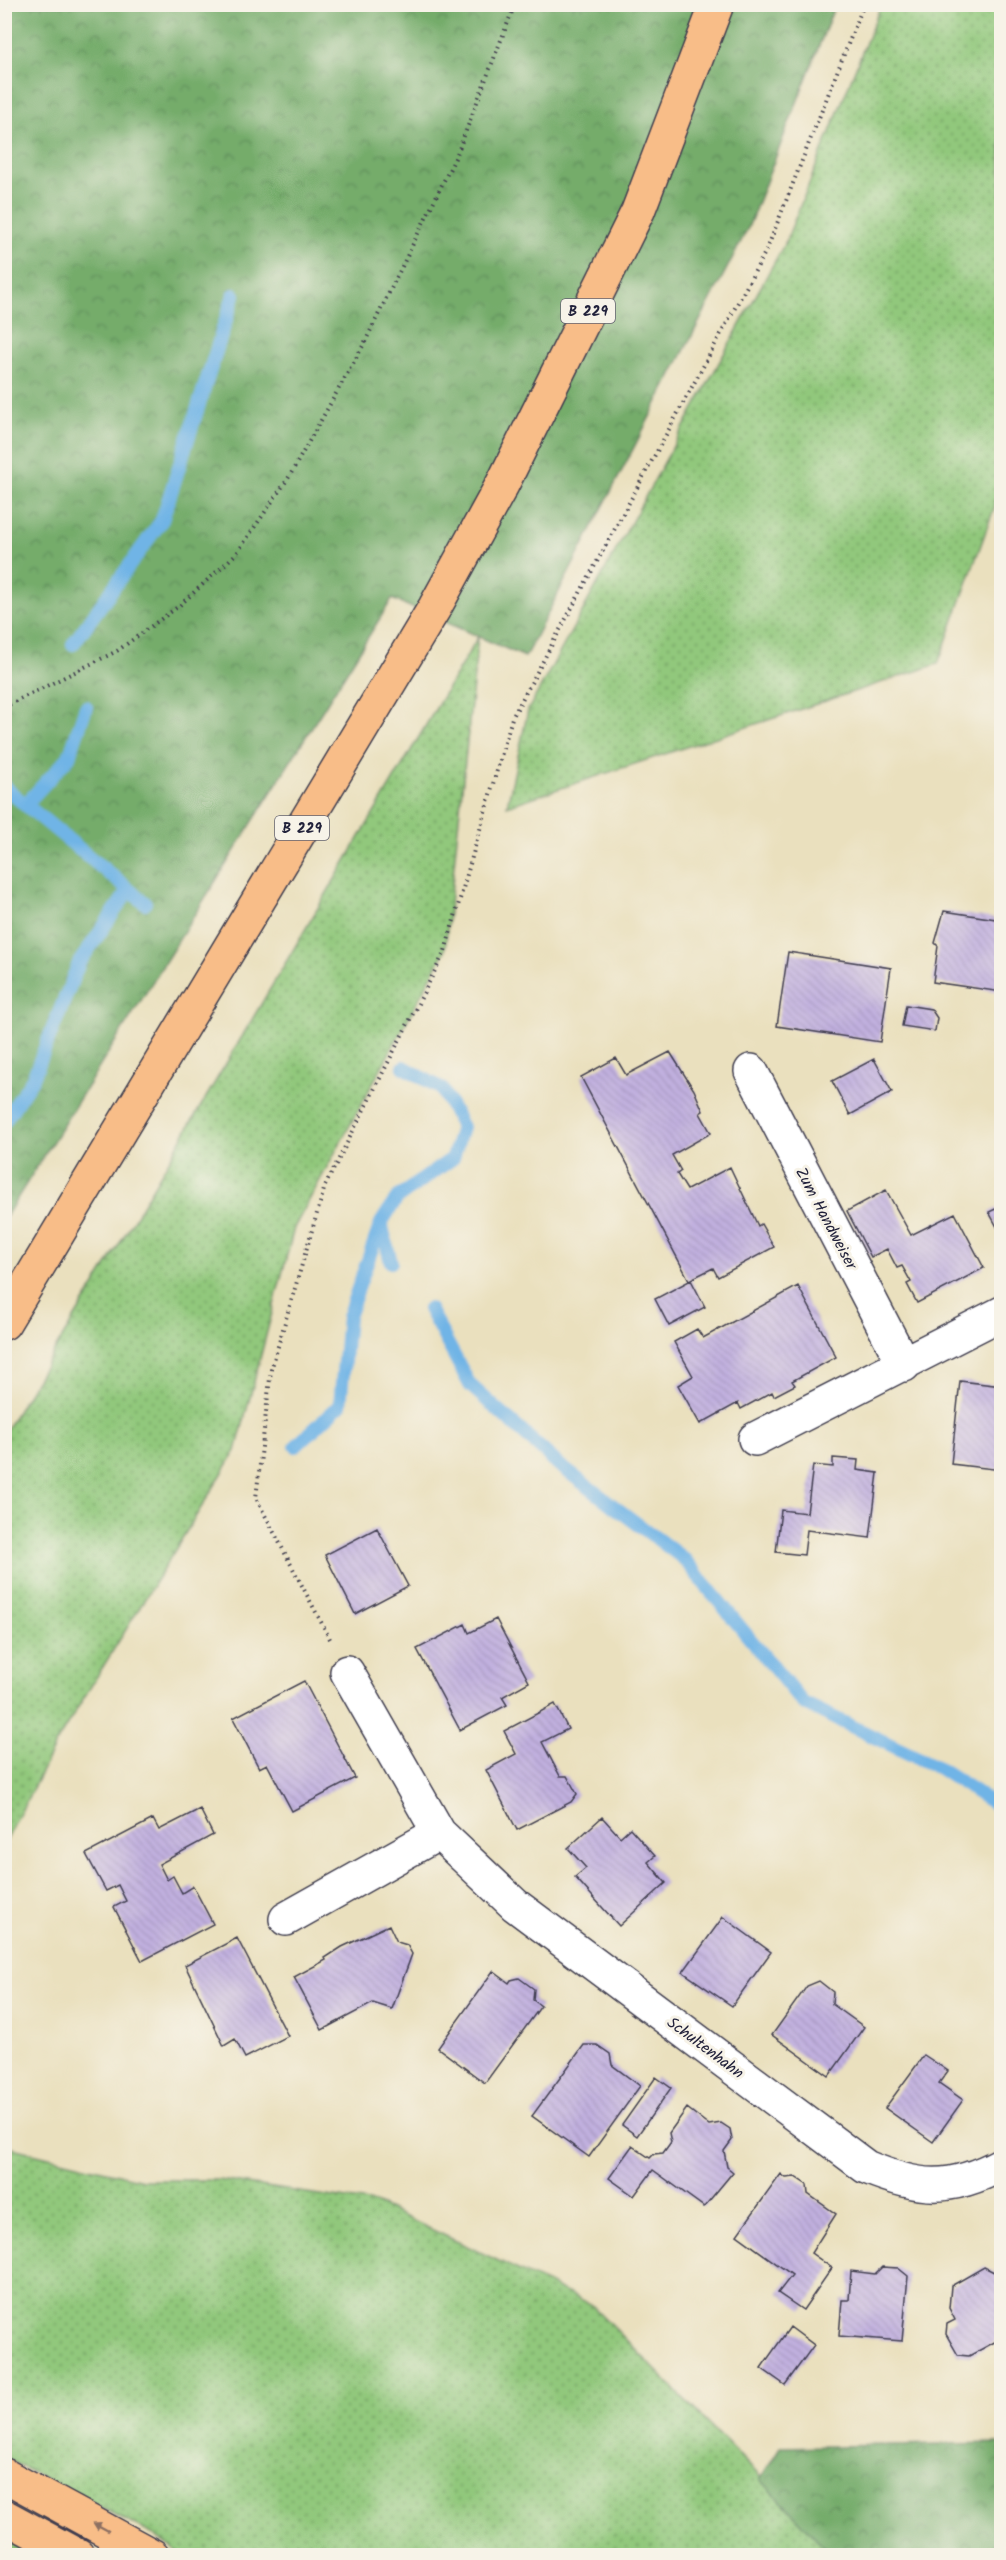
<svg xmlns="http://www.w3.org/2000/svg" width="1006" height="2560" font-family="Kalam,sans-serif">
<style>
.grass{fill:url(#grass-dots);stroke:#5a755b;stroke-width:1.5}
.forest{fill:url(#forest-crowns);stroke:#4b6753;stroke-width:1.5}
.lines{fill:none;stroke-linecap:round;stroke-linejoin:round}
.stream{stroke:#70b4e6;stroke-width:14}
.building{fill:url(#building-back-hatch)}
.minor-casing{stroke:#403e4f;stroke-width:36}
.primary-casing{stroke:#403e4f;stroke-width:36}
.motorway-casing{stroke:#403e4f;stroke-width:36}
.path{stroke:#403e4f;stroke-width:4;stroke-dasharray:1.5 4.5;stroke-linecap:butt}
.minor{stroke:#fff;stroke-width:33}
.primary{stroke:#f8bd88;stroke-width:33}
.motorway{stroke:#f8bd88;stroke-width:33}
.oneway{fill:#8d7062}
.labels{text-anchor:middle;stroke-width:6;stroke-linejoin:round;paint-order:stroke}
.shield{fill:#f7f3e8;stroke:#62616f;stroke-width:1.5}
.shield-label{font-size:15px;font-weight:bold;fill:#22223b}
.street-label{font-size:16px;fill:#22223b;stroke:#f7f3e8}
</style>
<defs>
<pattern id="grass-dots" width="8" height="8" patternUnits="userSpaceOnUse" patternTransform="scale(1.5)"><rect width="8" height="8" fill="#91c87b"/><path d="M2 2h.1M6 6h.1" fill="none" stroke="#76a266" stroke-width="1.8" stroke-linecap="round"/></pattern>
<pattern id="forest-crowns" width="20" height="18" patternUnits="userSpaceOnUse" patternTransform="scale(1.5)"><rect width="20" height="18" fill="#74ac6b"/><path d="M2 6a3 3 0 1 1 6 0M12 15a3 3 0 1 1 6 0" fill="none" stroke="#5f8c59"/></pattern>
<pattern id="building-back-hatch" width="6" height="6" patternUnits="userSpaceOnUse" patternTransform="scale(1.5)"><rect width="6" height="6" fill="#c1b0df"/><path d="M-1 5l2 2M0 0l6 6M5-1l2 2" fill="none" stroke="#a697c0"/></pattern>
</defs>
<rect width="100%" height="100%" fill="#f7f3e8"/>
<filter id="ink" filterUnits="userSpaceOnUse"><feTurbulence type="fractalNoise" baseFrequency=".0167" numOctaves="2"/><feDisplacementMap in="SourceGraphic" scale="12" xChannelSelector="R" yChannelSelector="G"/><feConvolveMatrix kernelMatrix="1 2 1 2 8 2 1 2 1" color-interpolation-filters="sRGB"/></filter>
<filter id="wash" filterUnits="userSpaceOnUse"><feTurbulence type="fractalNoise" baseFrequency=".008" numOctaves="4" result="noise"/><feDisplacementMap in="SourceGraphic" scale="24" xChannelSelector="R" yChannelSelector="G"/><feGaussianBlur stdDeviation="1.35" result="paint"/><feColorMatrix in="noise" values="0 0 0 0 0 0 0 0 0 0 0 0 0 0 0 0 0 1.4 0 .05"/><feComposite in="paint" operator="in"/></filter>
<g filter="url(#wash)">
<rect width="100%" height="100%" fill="#eae0be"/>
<path class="grass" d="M881 5H1001V489L938 664 507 806 528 710 786 241Z
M478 637 445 951 294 1228 236 1451 56 1743 5 1843V1431L104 1270Z
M4 2146 143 2180H219L375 2203 591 2304 837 2555H181L154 2535 5 2458Z
M4 2540H5L34 2555H5Z"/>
<path class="forest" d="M5 5H835L748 228 525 657 392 599 5 1218Z
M1001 2443V2555H832L760 2479 780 2447Z"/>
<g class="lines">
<path class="stream" d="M73 644 162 520 234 295
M4 787 145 903
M25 805 69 757 86 707
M4 1122 33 1078 79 963 129 890
M381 1223 397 1198 453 1158 462 1127 442 1089 404 1067
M429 1309 470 1385 559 1465 684 1559 803 1703 939 1768 1002 1809
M296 1446 340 1405 348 1317 381 1223 391 1262"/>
</g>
<g id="blocks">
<path class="building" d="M944 911 1002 920V992L933 982 938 946 935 943Z
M788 952 891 968 880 1042 777 1026Z
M906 1005 931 1009 937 1018 935 1031 902 1026Z
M670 1052 694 1090 703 1111 700 1113 711 1133 672 1155 681 1171 677 1174 687 1190 730 1167 758 1226 761 1224 774 1247 718 1277 713 1268 689 1280 581 1077 616 1058 626 1075Z
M874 1059 892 1092 850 1115 832 1081Z
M886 1190 911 1235 955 1213 984 1268 917 1303 907 1284 911 1282 902 1266 897 1268 887 1249 871 1257 847 1211Z
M1002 1206V1236L989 1212Z
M691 1280 705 1307 669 1326 655 1299Z
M798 1286 836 1357 792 1381 795 1385 774 1396 772 1392 741 1409 738 1403 700 1424 678 1385 693 1376 674 1342 697 1329 703 1338Z
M960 1381 1002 1386V1470L951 1464Z
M833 1458 858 1460 857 1470 878 1473 870 1538 807 1530 804 1555 776 1552 781 1510 807 1513 813 1465 833 1467Z
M377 1528 408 1586 355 1614 325 1555Z
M496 1619 529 1682 502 1697 507 1705 460 1730 417 1649 465 1624 469 1633Z
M304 1681 355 1778 292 1811 267 1764 259 1768 233 1718Z
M555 1704 568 1729 542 1742 560 1776H567L577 1794 571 1802 517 1830 486 1770 516 1754 504 1731Z
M200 1809 213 1835 159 1864 167 1880 173 1876 182 1893 193 1886 213 1924 142 1961 114 1907 126 1901 118 1885 106 1891 86 1854 153 1819 159 1830Z
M602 1817 620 1837 630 1828 655 1856 648 1862 666 1883 619 1926 575 1877 586 1868 568 1848Z
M723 1917 771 1952 732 2006 683 1972Z
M389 1925 397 1942 407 1945 412 1954 392 2009 373 2003 322 2030 294 1977 326 1960 325 1958 342 1947Z
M237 1938 288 2036 245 2058 235 2039 224 2046 185 1965Z
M493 1971 509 1983 511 1980 519 1978 534 1989 533 2000 541 2006 485 2083 438 2048Z
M819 1981 833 1992 832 2004 864 2027 829 2076 772 2035 807 1986Z
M584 2045H597L610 2054 612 2065 640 2086 589 2157 532 2116Z
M924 2055 948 2071 939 2083 963 2100 933 2142 885 2108Z
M656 2077 671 2088 637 2136 622 2125Z
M687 2108 709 2125 721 2123 730 2129 732 2140 724 2151 727 2167 733 2172 704 2207 653 2170 634 2196 609 2178 632 2146 650 2158 654 2154 663 2153 671 2142 669 2133Z
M781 2174 786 2178 795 2177 807 2185 808 2194 836 2214 811 2253 832 2268 803 2310 778 2293 792 2275 737 2235Z
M882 2267 898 2268 908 2276 902 2341 839 2336 842 2300H849L851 2271 875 2274Z
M984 2267 1002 2276V2338L969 2356 958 2355 946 2334 947 2324 955 2320 949 2308 951 2286Z
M790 2327 814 2345 785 2385 761 2368Z"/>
</g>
</g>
<g filter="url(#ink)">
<use href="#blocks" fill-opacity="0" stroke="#403e4f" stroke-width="1.5"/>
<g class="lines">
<defs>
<path id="minor" d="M751 1071 904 1365
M755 1439 1002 1313
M347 1672 439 1833 515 1905 866 2167C919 2189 950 2192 1002 2164
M286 1919 439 1833"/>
<path id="primary" d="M4 1323 435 607 503 483 638 211 717 4"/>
<path id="motorway" d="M4 2475 153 2556
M4 2516 78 2556"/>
</defs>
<use href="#minor" class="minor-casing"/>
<use href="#primary" class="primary-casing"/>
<use href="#motorway" class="motorway-casing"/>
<path class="path" d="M4 707 117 651 179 606 237 553 289 477 364 344 457 154 515 4
M330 1639 256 1498 271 1370 325 1186 445 951 512 718 767 249 864 4"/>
<use href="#minor" class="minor"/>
<use href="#primary" class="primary"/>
<use href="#motorway" class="motorway"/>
</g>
<defs><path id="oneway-solid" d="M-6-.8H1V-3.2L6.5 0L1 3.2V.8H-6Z" transform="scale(1.5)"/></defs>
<use class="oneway" href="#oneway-solid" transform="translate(101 2527) rotate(-152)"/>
</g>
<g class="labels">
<g class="shield">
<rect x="561" y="299" width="54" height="24" rx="4.5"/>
<rect x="275" y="816" width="54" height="24" rx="4.5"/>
</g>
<g class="shield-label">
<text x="588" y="316">B 229</text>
<text x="302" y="833">B 229</text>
</g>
<g class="street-label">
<text transform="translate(827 1218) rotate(62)" y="6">Zum Handweiser</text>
<text transform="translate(706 2047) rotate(37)" y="6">Schultenhahn</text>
</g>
</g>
<rect width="1006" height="2560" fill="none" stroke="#f7f3e8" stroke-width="24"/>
</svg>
